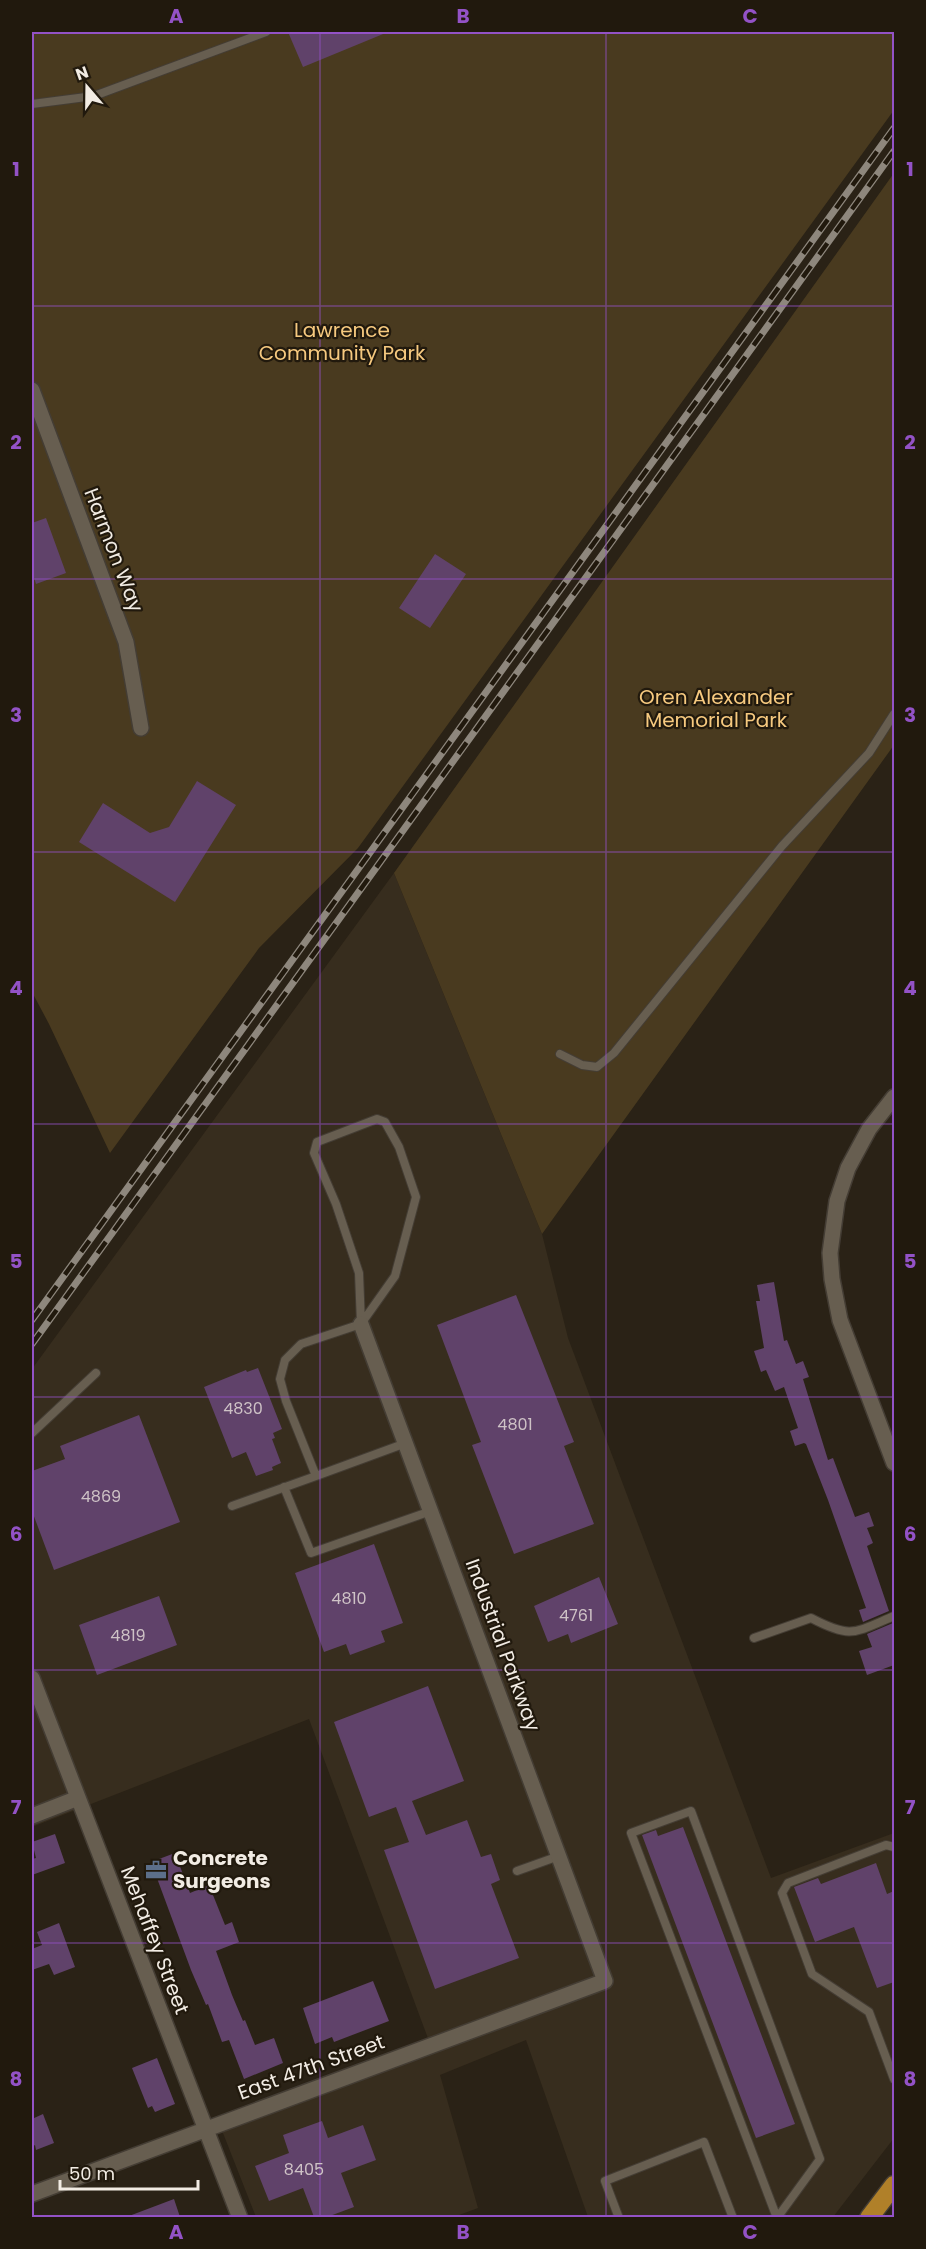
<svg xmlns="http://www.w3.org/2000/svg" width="926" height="2249" font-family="Poppins,sans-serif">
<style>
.commercial{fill:#372d1e}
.green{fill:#493a1f}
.building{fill:#60426a}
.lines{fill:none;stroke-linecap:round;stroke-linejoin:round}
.lane-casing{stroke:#443d34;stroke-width:10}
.street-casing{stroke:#443d34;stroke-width:18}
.primary-casing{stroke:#443d34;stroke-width:21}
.lane{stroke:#675e50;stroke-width:8}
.street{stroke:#675e50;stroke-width:15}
.primary{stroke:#b08029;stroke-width:18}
.rail-casing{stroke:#8e877d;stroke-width:7}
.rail{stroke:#21190d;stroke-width:4.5;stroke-dasharray:14;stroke-linecap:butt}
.grid{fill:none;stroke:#9352c6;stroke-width:1.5;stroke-opacity:0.55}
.labels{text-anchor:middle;stroke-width:4.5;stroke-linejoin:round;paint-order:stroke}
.number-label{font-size:16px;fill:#cec2c6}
.park-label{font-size:20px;fill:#f6c97f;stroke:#21190d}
.street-label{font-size:20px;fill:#f2ece4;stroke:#21190d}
.poi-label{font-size:20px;font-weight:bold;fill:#f2ece4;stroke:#21190d;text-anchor:start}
.neatline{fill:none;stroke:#9352c6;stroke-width:2}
.grid-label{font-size:20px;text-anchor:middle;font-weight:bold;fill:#9352c6}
</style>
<rect width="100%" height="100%" fill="#2a2216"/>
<path class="commercial" d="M394 873 542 1234 568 1338 771 1878 894 1833V2138L833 2217H588L526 2040 440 2075 478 2208 451 2218 256 2217 221 2128 432 2049 309 1719 32 1827V1369Z"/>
<path class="green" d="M32 32H894V110L358 848 259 948 110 1153 49 1024 32 992Z
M894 173V745L542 1234 394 873Z"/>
<path class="building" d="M288 32H388L303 67Z
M46 518 66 573 36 584 32 571V523Z
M435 554 466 574 430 628 399 608Z
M197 781 236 805 175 902 79 842 103 803 150 833 169 827Z
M774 1282 784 1341 787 1340 796 1364 803 1361 809 1377 803 1379 828 1460 833 1458 855 1517 869 1512 874 1526 867 1528 873 1543 867 1546 889 1611 863 1622 859 1610 866 1608 828 1500 806 1444 804 1443 795 1446 790 1431 798 1428 784 1387 775 1391 766 1370 761 1372 754 1351 764 1348 756 1301H760L757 1285Z
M516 1295 574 1442 564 1446 594 1524 514 1554 472 1445 481 1442 437 1325Z
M258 1368 282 1429 273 1433 275 1438 272 1439 281 1463 272 1467 273 1470 256 1476 246 1452 232 1458 204 1387 246 1370 247 1372Z
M139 1415 180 1522 54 1570 32 1511V1471L65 1459 60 1446Z
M374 1544 403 1623 381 1631 385 1642 350 1655 346 1644 324 1652 295 1573Z
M599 1577 618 1624 571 1643 568 1634 548 1642 534 1606Z
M159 1596 177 1645 97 1675 79 1625Z
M893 1623 894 1665 867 1675 859 1651 872 1647 867 1634Z
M428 1686 464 1781 412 1801 426 1835 467 1820 481 1857 491 1854 500 1880 491 1884 519 1958 435 1989 384 1850 409 1842 396 1807 369 1817 334 1722Z
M683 1827 795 2124 756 2138 642 1835 656 1830 658 1836Z
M55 1834 65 1863 32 1875V1859L36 1858 32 1842Z
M175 1853 190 1893 209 1885 225 1925 232 1922 239 1942 216 1951 232 1995 243 2021 245 2020 255 2045 274 2038 283 2063 244 2079 229 2040 222 2042 208 2004 206 2005 191 1970 151 1862Z
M876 1863 887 1894 894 1891V1982L877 1988 854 1927 815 1942 794 1887 818 1878 821 1884Z
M59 1923 75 1967 54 1975 49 1964 32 1970V1949L42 1945 37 1932Z
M373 1981 389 2021 334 2042 332 2037 315 2044 303 2008Z
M157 2058 175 2104 155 2112 152 2106 148 2108 132 2068Z
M43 2114 54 2143 36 2150 35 2145 32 2147V2119Z
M322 2121 328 2138 363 2125 376 2160 341 2173 354 2207 327 2217H314L303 2188 269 2201 255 2166 289 2153 283 2135Z
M174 2199 180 2217H129V2216Z"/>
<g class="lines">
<defs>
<path id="lane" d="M32 104 94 96 266 32
M560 1054 582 1065 597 1067 614 1053 782 846 869 753 894 714
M361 1324 359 1273 336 1204 314 1153 317 1142 377 1119 385 1122 399 1147 416 1197 395 1276 361 1324 301 1344 285 1360 280 1379 286 1401 316 1476 406 1443
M32 1433 96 1373
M284 1487 311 1553 431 1511
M232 1506 316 1476
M754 1638 811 1618C851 1639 854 1633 894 1616
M894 1847 886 1845 788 1883 782 1893 812 1974 869 2012 894 2079
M517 1871 559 1856
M619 2218 605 2181 704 2142 733 2218
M777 2218 631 1833 691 1811 820 2159 777 2218"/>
<path id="street" d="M32 390 126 642 141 728
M894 1097 869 1129 848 1168 837 1201 830 1253 832 1279 840 1320 894 1463
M32 1678 240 2218
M32 1816 78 1798
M32 2194 605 1981 361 1324"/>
<path id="primary" d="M869 2218 894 2185"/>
</defs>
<use href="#lane" class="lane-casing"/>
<use href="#street" class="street-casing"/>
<use href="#primary" class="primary-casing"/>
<use href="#lane" class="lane"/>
<use href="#street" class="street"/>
<use href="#primary" class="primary"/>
<defs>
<path id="rail" d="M32 1320 894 128
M32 1344 894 151"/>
</defs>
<use href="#rail" class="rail-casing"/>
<use href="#rail" class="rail"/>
</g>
<path class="grid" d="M320 32V2218M606 32V2218M32 306H894M32 579H894M32 852H894M32 1124H894M32 1397H894M32 1670H894M32 1943H894"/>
<defs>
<symbol id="office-bare" viewBox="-9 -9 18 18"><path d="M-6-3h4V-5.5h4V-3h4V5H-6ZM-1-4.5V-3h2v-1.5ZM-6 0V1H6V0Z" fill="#5c6f8a" stroke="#21190d" stroke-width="2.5" paint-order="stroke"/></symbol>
</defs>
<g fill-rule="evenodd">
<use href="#office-bare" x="141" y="1855" width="30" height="30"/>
</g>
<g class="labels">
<g class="number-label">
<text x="243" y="1414">4830</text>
<text x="515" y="1430">4801</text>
<text x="101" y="1502">4869</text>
<text x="349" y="1604">4810</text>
<text x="576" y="1621">4761</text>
<text x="128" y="1641">4819</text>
<text x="304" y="2175">8405</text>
</g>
<g class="park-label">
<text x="342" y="337">Lawrence<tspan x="342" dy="23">Community Park</tspan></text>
<text x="716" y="704">Oren Alexander<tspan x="716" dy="23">Memorial Park</tspan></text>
</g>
<g class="street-label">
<text transform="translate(114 550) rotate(69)" y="7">Harmon Way</text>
<text transform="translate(503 1645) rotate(70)" y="7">Industrial Parkway</text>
<text transform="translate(155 1940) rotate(69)" y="7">Mehaffey Street</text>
<text transform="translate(311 2067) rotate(-20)" y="7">East 47th Street</text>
</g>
<g class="poi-label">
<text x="173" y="1865">Concrete<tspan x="173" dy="23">Surgeons</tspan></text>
</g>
</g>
<rect width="926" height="2249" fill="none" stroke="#21190d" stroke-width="66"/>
<g transform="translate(87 87) rotate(340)" stroke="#21190d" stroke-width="4.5" paint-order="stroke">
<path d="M0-4.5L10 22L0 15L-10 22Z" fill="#f2ece4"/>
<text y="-9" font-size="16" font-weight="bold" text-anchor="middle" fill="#f2ece4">N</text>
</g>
<path d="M60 2180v9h138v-9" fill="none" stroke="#f2ece4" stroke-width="3"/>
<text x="69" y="2180" font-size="18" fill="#f2ece4" stroke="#21190d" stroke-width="4.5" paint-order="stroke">50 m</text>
<rect x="33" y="33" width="860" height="2183" class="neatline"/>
<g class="grid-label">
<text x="176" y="23">A</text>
<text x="463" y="23">B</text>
<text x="750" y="23">C</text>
<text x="16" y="176">1</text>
<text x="910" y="176">1</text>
<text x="16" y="449">2</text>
<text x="910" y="449">2</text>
<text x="16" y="722">3</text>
<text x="910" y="722">3</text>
<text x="16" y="995">4</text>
<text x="910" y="995">4</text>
<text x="16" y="1268">5</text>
<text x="910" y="1268">5</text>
<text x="16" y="1541">6</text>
<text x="910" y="1541">6</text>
<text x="16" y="1814">7</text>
<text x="910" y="1814">7</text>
<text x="16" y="2086">8</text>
<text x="910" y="2086">8</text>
<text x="176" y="2239">A</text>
<text x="463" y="2239">B</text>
<text x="750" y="2239">C</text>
</g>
</svg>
